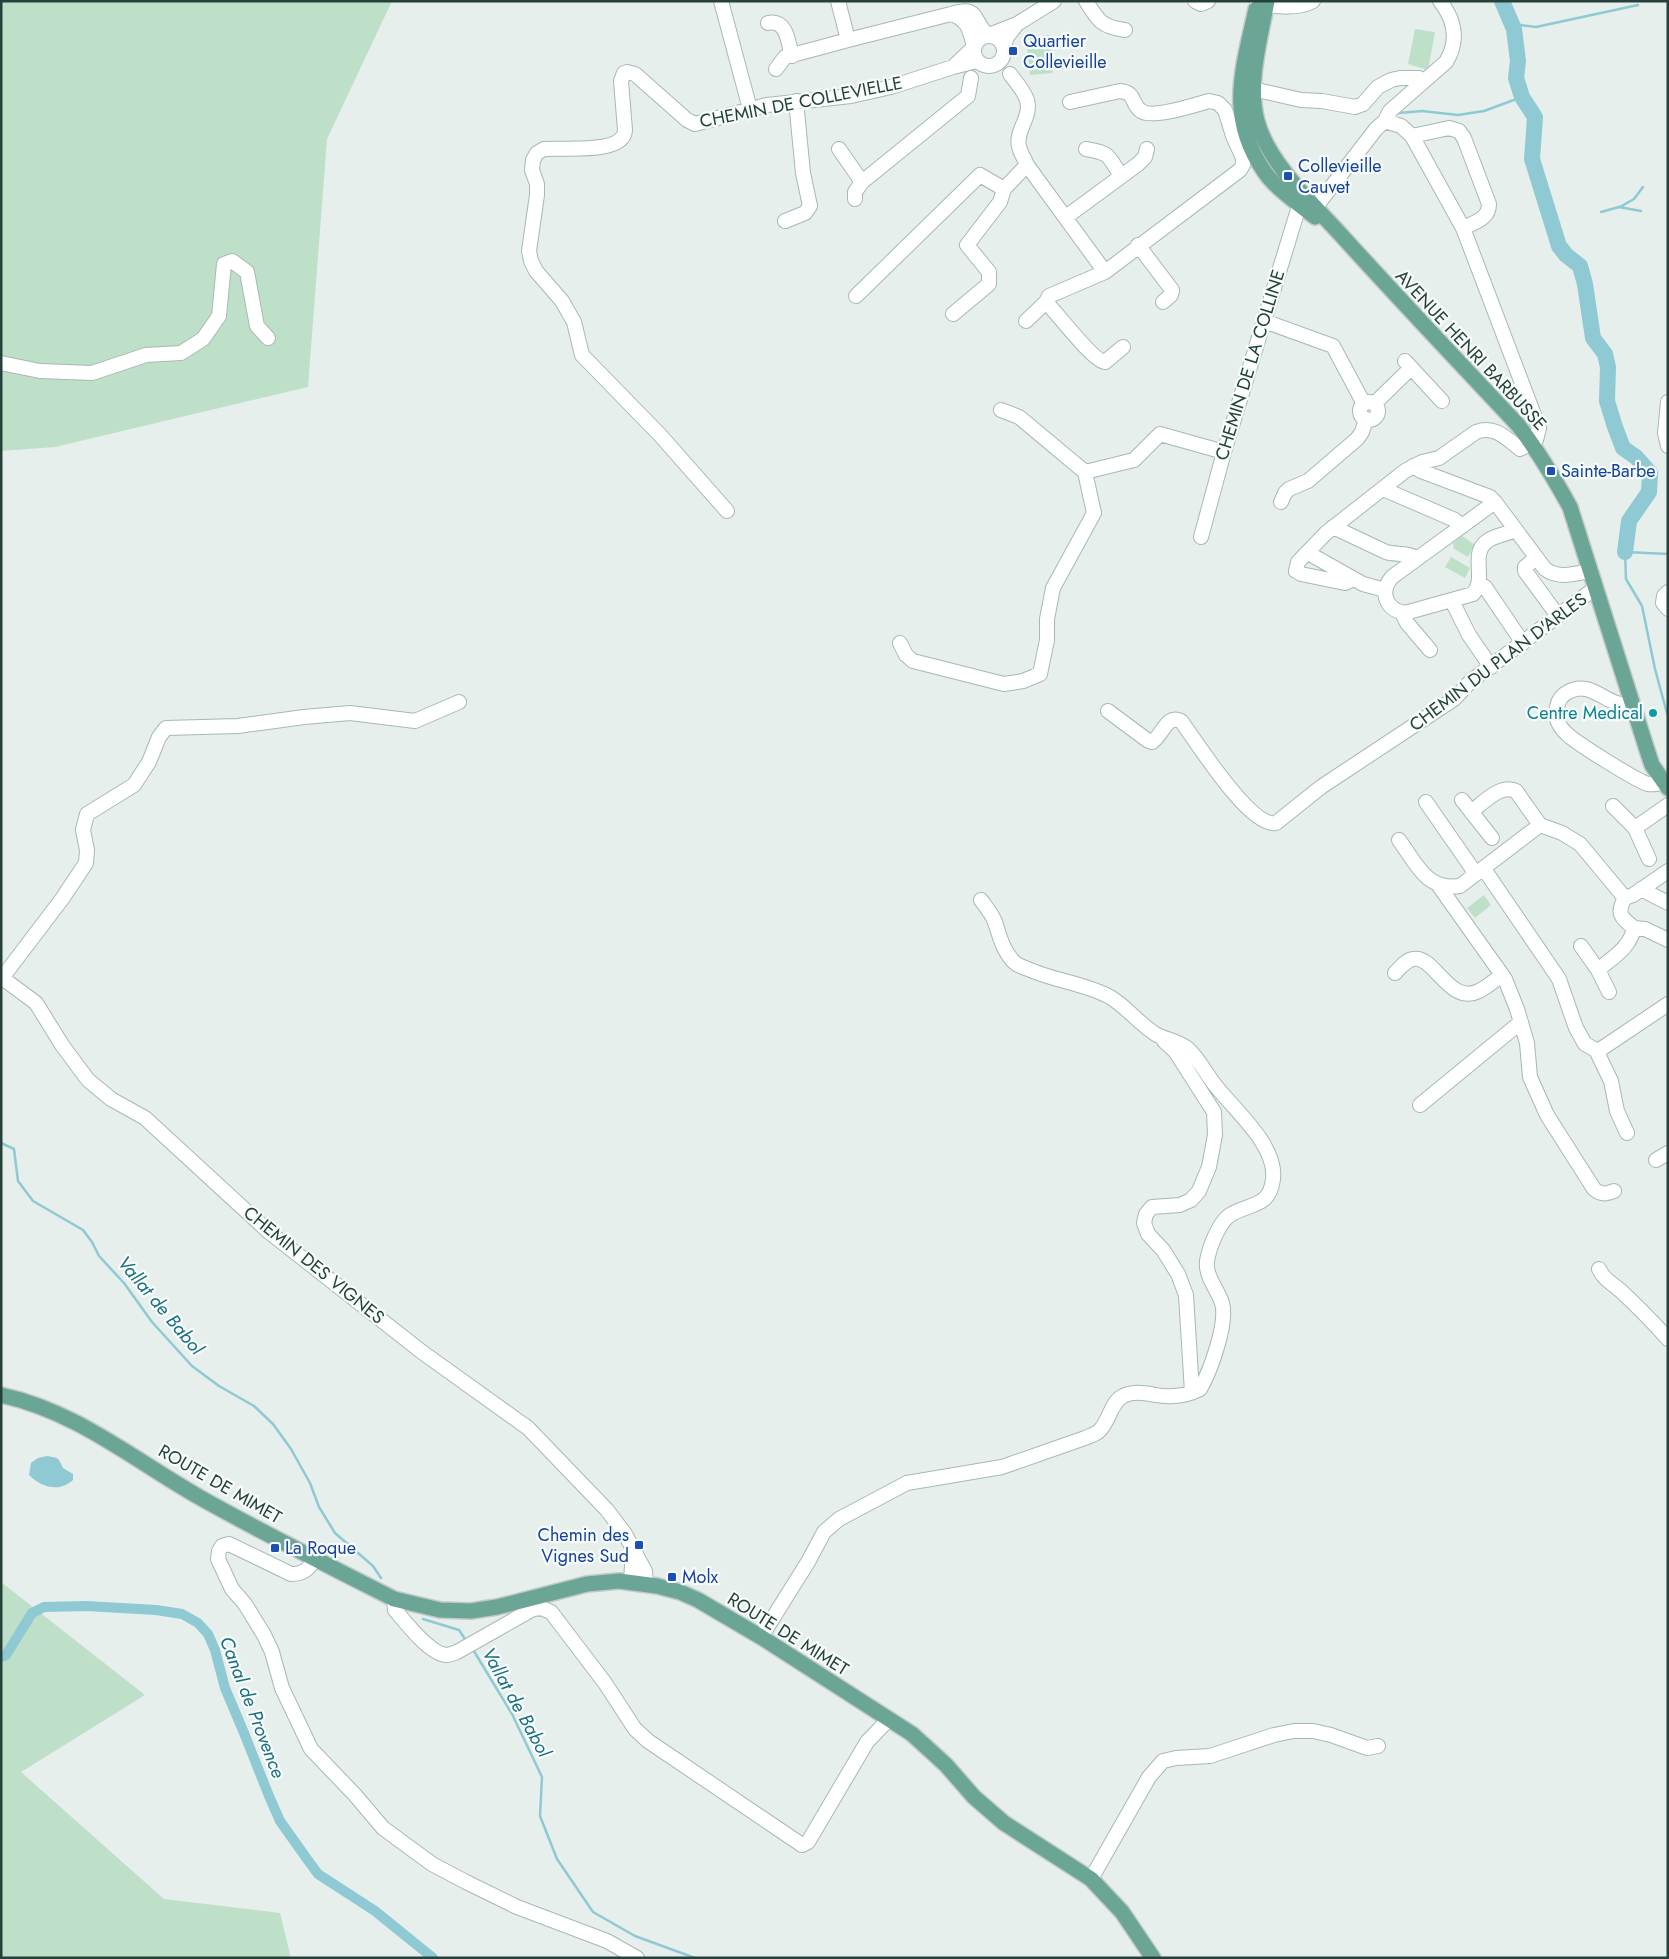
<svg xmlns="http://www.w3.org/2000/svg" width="1669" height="1959" font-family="Jost,sans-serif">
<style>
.green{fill:#bfe0c8}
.water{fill:#8ec9d4}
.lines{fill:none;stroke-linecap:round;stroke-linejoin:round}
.stream{stroke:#8ec9d4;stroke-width:2.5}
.canal{stroke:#8ec9d4;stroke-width:10}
.river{stroke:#8ec9d4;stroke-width:16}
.minor-casing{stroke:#a8b8b2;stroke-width:16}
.major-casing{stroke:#c2cac8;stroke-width:18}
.minor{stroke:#fff;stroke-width:14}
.major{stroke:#6aa596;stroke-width:15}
.transit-dot{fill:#1a4fb4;stroke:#f7fbf9;stroke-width:2}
.culture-dot{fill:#0f9aa8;stroke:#f7fbf9;stroke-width:2}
.labels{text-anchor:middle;stroke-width:4.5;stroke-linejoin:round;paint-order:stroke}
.transit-label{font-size:18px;fill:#164399;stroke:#f7fbf9;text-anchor:start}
.street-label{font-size:18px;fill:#24423a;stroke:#f7fbf9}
.culture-label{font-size:18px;fill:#0d838f;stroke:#f7fbf9;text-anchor:end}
.water-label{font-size:19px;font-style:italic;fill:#1c6f80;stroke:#f7fbf9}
</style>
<rect width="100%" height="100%" fill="#e6efeb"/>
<path class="green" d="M1 1H392L327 139 308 387 55 447 1 451Z
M1415 29 1435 32 1428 70 1408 64Z
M1049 35 1053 73 1030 75 1026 38Z
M1462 536 1475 545 1468 557 1454 549 1453 543Z
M1451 557 1470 568 1465 578 1445 567Z
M1484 895 1491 905 1475 918 1467 908Z
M1 1582 145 1695 21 1772 164 1899 280 1913 291 1958H1Z"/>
<path class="water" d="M47 1456C59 1458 58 1457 63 1468L73 1474V1480C59 1493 41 1487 29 1475L31 1463 38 1458Z"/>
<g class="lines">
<path class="stream" d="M1512 24 1536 27 1638 5
M1399 113 1422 111 1458 115 1484 111 1522 97
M1620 207 1634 199 1643 187
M1601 212 1619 207 1641 211
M1668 554 1625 552 1626 579 1642 606 1655 669 1668 717
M1 1143 14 1149 18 1181 33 1201 83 1230 92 1242 99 1256 124 1283 152 1322 192 1366 219 1386 254 1406 273 1424 291 1449 310 1483 319 1507 335 1533 373 1566 381 1578
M423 1619 459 1630 467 1642
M472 1648 512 1714 542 1777 540 1816 557 1859 593 1912 635 1936 695 1958"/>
<path class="canal" d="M1 1657 6 1655 32 1613 44 1607 86 1606 156 1610 182 1614 198 1623 208 1634 215 1650 225 1688 244 1733 269 1796 280 1821 307 1859 318 1874 375 1911 433 1958"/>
<path class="river" d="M1502 1 1514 29 1518 61 1516 78 1522 97 1535 117 1532 159 1559 246 1566 255 1580 266 1585 284 1593 338 1605 354 1608 367 1607 401 1615 427 1623 448 1636 457 1650 473 1649 492 1629 521 1625 552"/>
<defs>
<path id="minor" d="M721 1 750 109
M1086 1C1098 21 1102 27 1125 30
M1195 1 1201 4 1208 1
M1257 4C1275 6 1296 10 1313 1
M768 23C787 19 788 42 792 56
M1017 24 1054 1
M974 51a15 15 0 1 1 30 0a15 15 0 1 1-30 0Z
M848 40 951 14
M977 61 953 67 974 47C970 31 968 19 951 14 982 4 971 23 989 35L1017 24 1007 37 1004 46
M776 69 785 57 848 40 838 1
M1010 74C1016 82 1024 91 1027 100 1032 117 1015 131 1019 146 1020 153 1025 159 1027 165L1105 272
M1253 89 1301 100 1322 101 1355 107 1363 104 1378 87 1391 80 1400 78H1419L1424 81
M1070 102 1120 91C1137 93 1130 103 1141 111 1152 119 1195 105 1209 101L1218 103 1225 110 1233 136 1243 158V165L1240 170 1105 272 1049 296 1046 302C1057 313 1093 361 1105 362L1123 347
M1385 121 1390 111 1446 62C1459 41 1455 20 1440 1
M1412 136 1449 128 1459 131 1464 138 1489 204C1489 219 1475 222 1463 228
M839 149 862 182 968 96 971 78
M1086 149C1111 153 1108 156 1121 176
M855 199V192L862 182
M1311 213 1376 129 1385 121 1401 126 1412 136 1463 228 1539 428 1536 440 1520 449C1506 438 1495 425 1476 432L1439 458 1422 462 1405 471 1326 533 1298 562 1296 571 1301 574 1345 583 1353 579
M1066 217 1138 164 1145 157 1147 149
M785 221 805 213 810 206 803 173 796 101
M1138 245 1172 290 1171 295 1163 302
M856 296 980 175 1004 189
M953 314 989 284V272L967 245 1000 202 1004 189 1027 165
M1026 321 1046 302
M1264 321 1333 346 1364 404
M1405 361 1442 401
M1 363 40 371 92 373 146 355 181 353 203 339 219 316 224 264 232 261 247 272 257 326 268 338
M1668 402 1665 433 1668 446
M1360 411a9 9 0 1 1 18 0a9 9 0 1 1-18 0Z
M1374 404 1411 368
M1001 410 1019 417 1085 472 1134 460 1160 434 1224 452
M1413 466 1421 471 1490 497 1495 502 1545 569C1558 579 1575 574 1590 571
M1383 489 1455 520 1461 526
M1281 502 1285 493 1289 489 1308 481 1357 439 1362 432 1366 419
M1495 502 1392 577C1379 592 1386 610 1405 613L1473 594C1487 579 1470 555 1486 542 1494 535 1506 535 1515 530
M727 511 660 435 582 355 574 322 562 301 536 271 531 261 529 251 537 195V184L532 170 533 160 537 153 544 149C563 147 624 155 625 130L621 81 624 73 627 72 635 74 687 120 695 124 767 105 851 96 891 87 953 67
M1333 527 1386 552C1396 555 1409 552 1417 559
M1201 537 1224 452 1296 216 1300 205 1307 198
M1308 553 1363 584 1385 590
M1536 558 1525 567V571L1558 616
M1479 584 1485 587 1523 643
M1668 592 1664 596 1663 603 1668 609
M1452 601 1469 635 1491 667
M1402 613 1407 623 1430 650
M900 643 906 655 913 661 1004 684 1023 681 1040 674 1047 640V619L1053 588 1094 513 1085 472
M1632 704C1609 710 1592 678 1568 692 1562 695 1558 701 1557 707 1554 717 1559 727 1567 734 1576 743 1637 781 1648 784 1654 785 1658 784 1663 782
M1108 711 1147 740 1152 742C1163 735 1166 714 1181 721 1196 741 1250 828 1276 823L1321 787 1454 699 1471 681 1590 592 1597 591
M1462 800 1492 838
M1426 802 1476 874
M1613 806 1635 828 1649 859
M1471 812C1483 803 1501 783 1516 791L1540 825
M1635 828 1668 805
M1399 840C1416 863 1426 891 1460 886L1540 825 1562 833 1580 844 1625 898 1633 895 1668 871
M1484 869 1559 979 1576 1028 1585 1044 1596 1050 1601 1049 1668 1004
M1439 886 1505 979 1517 1009 1527 1043 1530 1077 1547 1115 1594 1189C1601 1195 1606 1194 1614 1191
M1641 889 1668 903
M1634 928 1645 929 1668 940
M1581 946 1598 970
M1395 973C1400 968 1406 960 1413 959 1434 954 1449 1006 1479 991 1487 987 1495 980 1502 975
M1 977 36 1003 62 1045 88 1080 111 1099 145 1118 269 1232 422 1352 528 1428 607 1510 625 1534 633 1549
M2 978 62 899 86 863 87 850 83 830 87 814 134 785 149 762 159 737 166 728 238 726 304 717 350 713 415 721 459 702
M1609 992 1598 970C1613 957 1630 948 1634 928 1621 917 1616 914 1625 898
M1164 1041 1175 1051 1214 1112 1215 1135 1209 1167 1199 1191 1191 1200 1180 1205 1152 1207 1146 1214 1144 1223 1148 1234 1163 1250 1178 1274 1186 1295 1192 1392
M1596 1050 1611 1081 1617 1111 1627 1133
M1420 1105 1521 1022
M1656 1160 1668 1153
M1599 1269C1605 1281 1611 1282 1621 1291 1637 1306 1653 1322 1668 1339
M315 1558C309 1569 304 1574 291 1574L229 1544 222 1546 219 1551 218 1559 232 1589 245 1604 264 1635 272 1652 282 1688 311 1749 355 1795 383 1828 432 1864 466 1882 517 1907 607 1941 637 1958
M631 1582 633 1549 645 1571 646 1584
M394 1599 395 1610C406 1623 429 1653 446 1655 450 1655 454 1653 457 1652L533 1609 541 1608 551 1612 605 1683 635 1729 648 1741 802 1845 808 1842 867 1742 889 1719
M761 1637 808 1562 824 1532 839 1519 907 1483 1002 1467 1085 1438C1090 1436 1096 1434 1099 1431 1110 1421 1110 1403 1123 1396 1140 1388 1157 1398 1173 1396 1182 1396 1192 1393 1200 1389 1210 1372 1228 1323 1222 1303 1218 1290 1205 1276 1207 1261 1209 1248 1219 1222 1230 1215 1249 1203 1270 1208 1273 1179 1277 1147 1238 1113 1220 1091 1208 1078 1201 1061 1188 1049 1179 1041 1167 1040 1157 1035 1140 1025 1127 1007 1110 997 1084 983 1054 981 1028 969 1023 967 1018 966 1014 962 1003 951 1000 937 995 922 992 914 986 907 981 900
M1091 1879 1149 1777 1163 1761 1176 1758 1210 1756 1274 1735 1294 1731H1313L1331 1735 1367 1748 1378 1746"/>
<path id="major" d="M1267 1C1260 39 1247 84 1257 121 1268 163 1313 204 1342 236 1400 300 1459 362 1518 425 1538 451 1554 478 1570 507L1648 753 1652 765 1668 788
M1256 9C1243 69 1226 116 1264 171 1275 188 1299 204 1315 217
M1 1395C76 1411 134 1460 199 1497 263 1533 329 1566 394 1599L440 1610 471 1611 497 1607 587 1584 619 1581 657 1586 680 1592 698 1600 761 1637 912 1734 946 1765 974 1797 1004 1823 1091 1879 1122 1912 1153 1958"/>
</defs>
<use href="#minor" class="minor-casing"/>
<use href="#major" class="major-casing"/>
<use href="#minor" class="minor"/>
<use href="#major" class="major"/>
</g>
<g class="transit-dot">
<rect x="1008" y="46" width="10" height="10" rx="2.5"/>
<rect x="1283" y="171" width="10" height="10" rx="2.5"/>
<rect x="1546" y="466" width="10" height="10" rx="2.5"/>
<rect x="634" y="1540" width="10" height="10" rx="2.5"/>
<rect x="270" y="1543" width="10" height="10" rx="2.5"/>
<rect x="667" y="1572" width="10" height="10" rx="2.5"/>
</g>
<circle class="culture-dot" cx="1653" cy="713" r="5"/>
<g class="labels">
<g class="transit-label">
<text x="1023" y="47">Quartier<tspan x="1023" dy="21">Collevieille</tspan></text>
<text x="1298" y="172">Collevieille<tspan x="1298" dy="21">Cauvet</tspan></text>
<text x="1561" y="477">Sainte-Barbe</text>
<text x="629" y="1541" text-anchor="end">Chemin des<tspan x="629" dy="21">Vignes Sud</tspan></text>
<text x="285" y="1554">La Roque</text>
<text x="682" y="1583">Molx</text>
</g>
<g class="street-label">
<text transform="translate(801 102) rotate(-11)" y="6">CHEMIN DE COLLEVIELLE</text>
<text transform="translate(1471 350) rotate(47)" y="6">AVENUE HENRI BARBUSSE</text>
<text transform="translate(1250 365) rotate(-73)" y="6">CHEMIN DE LA COLLINE</text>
<text transform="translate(1498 662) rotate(-37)" y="6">CHEMIN DU PLAN D'ARLES</text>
<text transform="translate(314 1265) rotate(39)" y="6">CHEMIN DES VIGNES</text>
<text transform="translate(220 1484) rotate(30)" y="6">ROUTE DE MIMET</text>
<text transform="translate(788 1634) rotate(32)" y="6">ROUTE DE MIMET</text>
</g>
<g class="culture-label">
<text x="1643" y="719">Centre Medical</text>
</g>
<g class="water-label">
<text transform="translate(161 1305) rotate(50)" y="7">Vallat de Babol</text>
<text transform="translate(517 1702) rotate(61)" y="7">Vallat de Babol</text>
<text transform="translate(253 1707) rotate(69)" y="7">Canal de Provence</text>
</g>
</g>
<rect width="1669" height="1959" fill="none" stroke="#24423a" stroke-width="5"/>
</svg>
